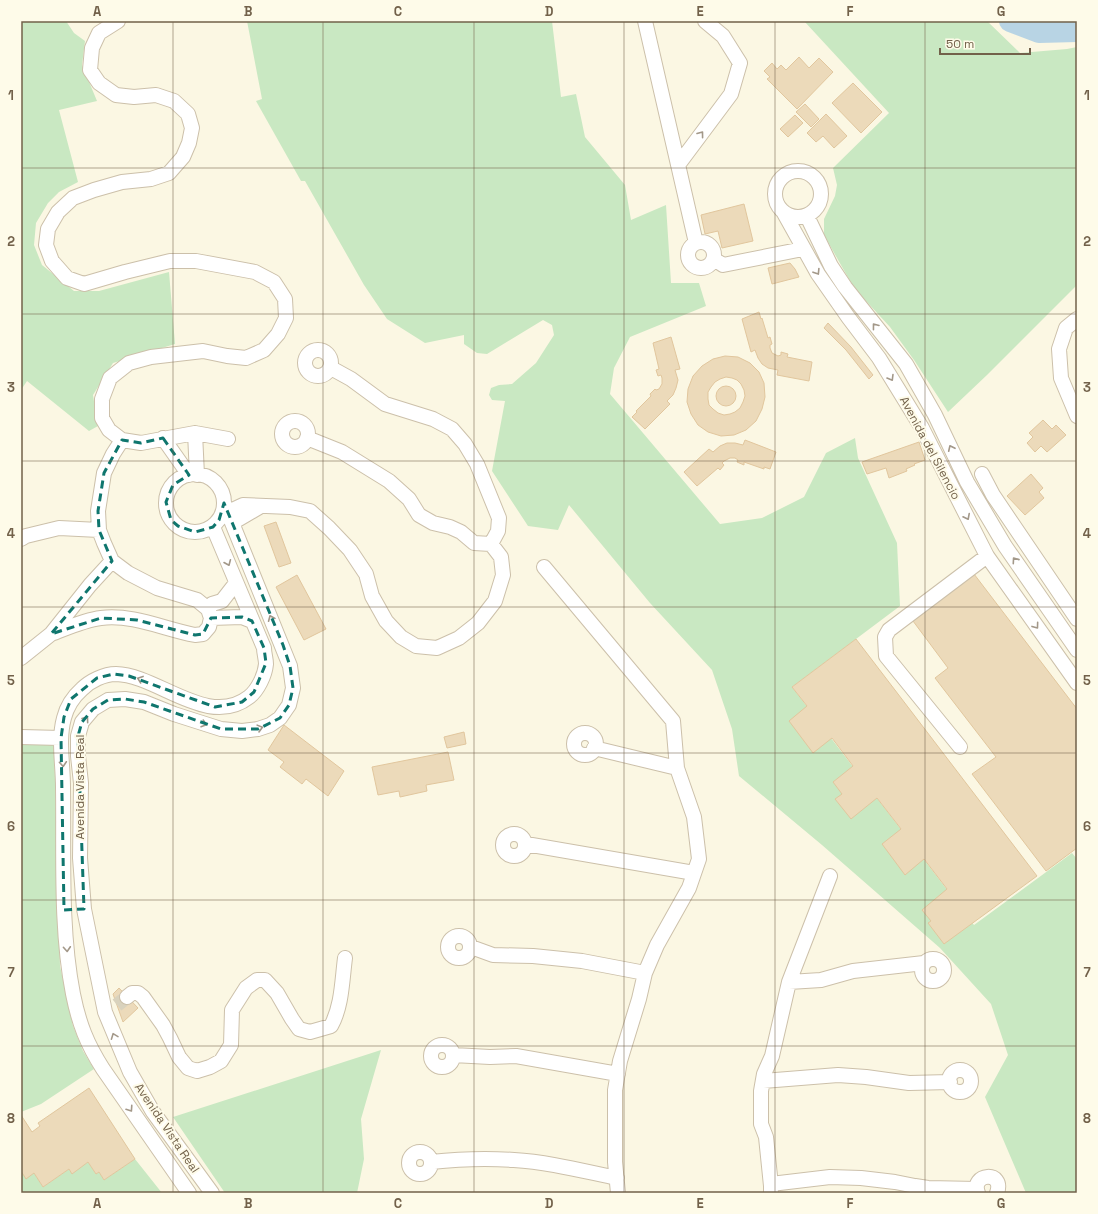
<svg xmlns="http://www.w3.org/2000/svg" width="1098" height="1214" font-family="'Space Grotesk',sans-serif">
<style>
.green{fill:#c9e8c2}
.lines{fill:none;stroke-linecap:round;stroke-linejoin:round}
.river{stroke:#b8d4e4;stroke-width:22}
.building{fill:#ecdaba;stroke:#e1c69d;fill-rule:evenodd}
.minor-tunnel{stroke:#d9d2bd;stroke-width:14;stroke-dasharray:14 7;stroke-linecap:butt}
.minor-casing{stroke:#ccc0aa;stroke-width:16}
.minor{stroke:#fff;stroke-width:14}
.oneway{stroke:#a39889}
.marked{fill:none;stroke:#0f766e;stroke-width:3;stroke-dasharray:8 5;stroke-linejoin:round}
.grid{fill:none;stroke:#72614a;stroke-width:1;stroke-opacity:0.55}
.labels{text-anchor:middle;stroke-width:4;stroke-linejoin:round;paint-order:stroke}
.street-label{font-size:12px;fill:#72614a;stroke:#fefbe9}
.neatline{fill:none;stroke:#72614a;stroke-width:1.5}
.grid-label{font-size:13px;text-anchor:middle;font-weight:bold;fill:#72614a}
</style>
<rect width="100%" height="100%" fill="#fbf7e3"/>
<path class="green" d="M21 21H66L74 33 85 41 82 65 97 101 59 110 78 182 59 192 48 203 36 223 34 245 42 265 74 291H99L169 272 175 344 113 363 93 395 98 426 89 431 27 381 21 390V102L22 96 21 90Z
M247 21H552L561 97 576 94 585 137 625 185 631 220 666 205 671 283H699L706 306 630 337 614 368 610 394 720 524 762 518 804 497 826 453 855 438 858 458 897 543 900 606 792 687 974 925 1072 853 1077 859V1193H1026L985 1097 1008 1055 991 1004 940 948 822 845 739 776 732 729 712 670 650 603 569 505 558 530 528 526 492 471 505 401 492 400 489 395 491 388 499 385 512 384 536 363 554 335 552 325 543 320 487 354 477 353 464 344V335L425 343 387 319 364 285 305 181H301L256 101 262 99Z
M804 21H987L1020 53 1067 49 1077 47V285L987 375 948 412 914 360 890 327 854 288 824 235V219L835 196 837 185 833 168 889 113Z
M21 743 54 744 60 966 73 1026 83 1051 94 1069 41 1104 21 1112Z
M381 1050 361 1119 364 1159 357 1193H225L173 1117Z
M135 1159 162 1193H21V1171L34 1173 43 1187 69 1169 72 1173 88 1162 96 1174 99 1172 104 1180Z"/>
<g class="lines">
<path class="river" d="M1010 21 1039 32 1077 31"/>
</g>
<path class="building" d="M799 57 809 68 819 58 833 72 797 109 767 79 770 77 764 71 772 63 777 69 781 65 786 70Z
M853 83 882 112 861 133 832 103Z
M805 104 819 119 811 127 796 112Z
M826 114 847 136 834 148 823 136 816 142 807 133Z
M795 115 803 123 788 137 780 129Z
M744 204 753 241 722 248 718 231 705 234 701 215Z
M790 263 795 269 799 277 772 284 768 268Z
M759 312 761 319 762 318 768 338 770 337 772 344 770 345V348L772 353 778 356 781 355V352L788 354 787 357 812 362 809 381 777 375 778 370 768 368 762 364 758 358 755 350 751 352 742 319Z
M828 323 851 347 873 375 869 379 846 350 824 328Z
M671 337 680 369 675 370 678 380 676 388 673 395 667 401 670 404 645 429 632 417 637 412 636 411 651 396 650 394 655 389 656 390 659 389 662 384V378L661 375 658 376 656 370 659 369 653 343Z
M725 356 738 357 750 363 759 372 764 383 765 397 762 409 756 421 746 430 734 435 721 436 708 432 698 425 691 414 687 402 688 389 693 376 702 366 713 359ZM726 377 732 378 737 380 741 384 744 390 745 396 743 402 740 408 735 412 730 414 724 415 718 413 713 409 709 405 708 399V392L711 387 715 382 720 379Z
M716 396a10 10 0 1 1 20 0a10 10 0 1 1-20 0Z
M1043 420 1052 429 1056 425 1066 435 1047 452 1041 446 1035 452 1027 443 1033 437 1029 433Z
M745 440 776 452 770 469 764 467V469L744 462V465L737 462 738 460 735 458H730L724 461 722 463 724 465 720 470 718 468 697 486 684 472 709 449 713 452 720 446 727 443H735L743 445Z
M919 442 925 460 914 464 915 465 906 469 907 471 889 478 886 468 867 474 862 462Z
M1031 474 1043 488 1039 492 1044 498 1025 515 1007 496Z
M276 522 291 563 279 567 264 526Z
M974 574 1077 709V848L1046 871 972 774 996 757 935 678 948 668 913 621Z
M297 575 326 629 304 640 276 587Z
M856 639 1037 876 944 944 928 923 931 921 922 910 947 889 924 859 905 875 882 844 901 829 877 798 851 819 835 799 842 794 833 782 853 766 832 738 813 753 789 721 807 706 792 687Z
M284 725 344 771 328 796 306 779 302 784 280 767 284 762 268 750Z
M464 732 466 744 447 748 444 737Z
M448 752 454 780 426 785 427 791 400 797 399 791 378 795 372 767Z
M119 988 138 1008 123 1022 113 994Z
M89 1088 135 1159 104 1180 99 1172 96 1174 88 1162 72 1174 69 1169 43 1187 34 1173 26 1179 21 1171V1115L32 1132 40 1126 38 1123Z"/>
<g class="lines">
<path class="minor-tunnel" d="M117 1005 127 997"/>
<defs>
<path id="minor" d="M118 21 99 33 92 48 90 70 99 83 116 95 134 97 156 95 174 101 188 114 192 128 189 143 183 157 169 173 151 179 122 182 94 190 73 198 58 212 48 229 46 245 52 261 67 278 84 284 125 272 170 261H196L255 272 274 282 285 299 286 318 278 334 264 350 246 358 227 356 203 351 151 357 129 363 110 378 102 399V418L109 430 122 440 141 443 195 433 228 439
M645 21 696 243
M678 165 731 94 740 63 723 36 705 21
M775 194a23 23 0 1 1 46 0a23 23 0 1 1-46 0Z
M784 213 818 274 848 317 879 358 922 428 987 556 1077 683
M807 216 831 266 845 287 906 364 935 415 967 482 1005 546 1077 650
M688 255a13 13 0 1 1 26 0a13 13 0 1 1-26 0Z
M714 259 723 265 803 249
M1077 319 1066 328 1059 349 1061 378 1077 416
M305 363a13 13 0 1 1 26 0a13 13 0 1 1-26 0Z
M331 368 351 379 385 404 433 419 452 429 465 444 477 464 499 518 498 531 491 544
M282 434a13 13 0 1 1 26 0a13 13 0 1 1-26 0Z
M195 433 197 475
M163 438 189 475
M982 474 993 495 1077 619
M166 503a29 29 0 1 1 58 0a29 29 0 1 1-58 0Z
M228 512 243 505 290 507 310 511 329 528 350 550 366 574 372 596 386 621 401 637 416 646 437 648 459 638 478 623 495 601 503 575 501 557 491 544 474 543 461 532 450 527 433 523 419 515 409 499 389 481 342 452 307 438
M232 523 261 506
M21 539 26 536 59 528 99 530
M544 567 673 721 677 768 694 817 699 859 689 888 657 945 645 973 639 999 620 1061 615 1090V1162L618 1193
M208 609 212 604 222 601 236 583
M211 618 242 617 252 621
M51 634C67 628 84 620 101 618 133 614 164 629 195 635L203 634 209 627 211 618 208 609 197 600 157 588 128 573 112 561 104 543 99 530 98 511 104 473 113 454 122 440
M21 658 51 634 90 585 112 561
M574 744a11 11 0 1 1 22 0a11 11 0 1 1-22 0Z
M21 737 61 738
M960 747 886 656 885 637 889 630 987 556
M594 748 677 768
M503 845a11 11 0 1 1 22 0a11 11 0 1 1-22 0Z
M526 844 694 873
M448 947a11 11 0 1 1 22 0a11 11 0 1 1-22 0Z
M471 947 493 955 533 956 582 961 645 973
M922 970a11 11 0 1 1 22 0a11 11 0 1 1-22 0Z
M789 982 821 980 853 971 924 963
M127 997 132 993H138L143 997 163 1025 170 1038 179 1057 188 1068 197 1071 210 1067 221 1061 231 1045 232 1010 246 988 257 980H265L277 993 292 1019 299 1029 310 1032 331 1026C342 1006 342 981 345 958
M431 1056a11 11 0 1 1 22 0a11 11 0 1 1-22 0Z
M453 1055 490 1057 516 1056 618 1074
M949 1081a11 11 0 1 1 22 0a11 11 0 1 1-22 0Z
M763 1081 838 1075 866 1077 909 1083 950 1082
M409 1163a11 11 0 1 1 22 0a11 11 0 1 1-22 0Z
M431 1162C459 1159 486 1158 514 1160 549 1162 583 1171 617 1178
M771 1184 830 1177 861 1178 895 1182 915 1186 928 1188 977 1189
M189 1193 103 1069C87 1044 79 1024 73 994 60 928 64 854 63 787 63 764 58 740 64 718 67 706 73 697 82 689 90 681 104 674 116 674 158 675 208 729 249 697 258 690 265 675 266 664 266 659 264 653 264 648L213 527
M212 1193 153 1112 130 1072 105 1012 84 909 80 858 81 783 78 756V736L82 722 93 709 108 700 125 699 144 702 174 714 221 729 242 731 258 729 270 725 280 718 289 705 293 688 290 666 224 503
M771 1193V1186L766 1137 761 1124V1091L764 1074 772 1056 789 982 830 876
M978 1193C970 1173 1005 1170 997 1193"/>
</defs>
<use href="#minor" class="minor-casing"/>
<use href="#minor" class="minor"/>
</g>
<defs><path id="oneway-chevron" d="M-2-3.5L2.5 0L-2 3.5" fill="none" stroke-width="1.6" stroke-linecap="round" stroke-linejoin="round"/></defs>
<g class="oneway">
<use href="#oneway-chevron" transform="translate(701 134) rotate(-53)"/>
<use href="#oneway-chevron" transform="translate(817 272) rotate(58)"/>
<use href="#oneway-chevron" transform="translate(875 326) rotate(-128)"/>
<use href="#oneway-chevron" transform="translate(891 378) rotate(59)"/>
<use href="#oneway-chevron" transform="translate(951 448) rotate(-115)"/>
<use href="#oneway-chevron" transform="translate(967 517) rotate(63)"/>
<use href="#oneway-chevron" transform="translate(1015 560) rotate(-125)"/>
<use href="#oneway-chevron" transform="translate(228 563) rotate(67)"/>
<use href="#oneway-chevron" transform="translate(271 618) rotate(-113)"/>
<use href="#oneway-chevron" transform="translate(1036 626) rotate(54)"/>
<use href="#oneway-chevron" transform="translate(140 679) rotate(-160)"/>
<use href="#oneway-chevron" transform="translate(86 719) rotate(-54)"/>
<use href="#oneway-chevron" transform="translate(204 724) rotate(18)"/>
<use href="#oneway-chevron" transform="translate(260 728) rotate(-15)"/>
<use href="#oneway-chevron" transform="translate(63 764) rotate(86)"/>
<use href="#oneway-chevron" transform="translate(67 949) rotate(86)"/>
<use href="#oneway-chevron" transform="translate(114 1036) rotate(-111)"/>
<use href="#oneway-chevron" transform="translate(130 1109) rotate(56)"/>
</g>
<path class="marked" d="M163 438 189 475 173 485 166 502 171 520 178 526 195 532 213 527 219 520 224 503 283 645 290 666 293 688 289 705 280 718 258 729H221L144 702 125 699 108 700 93 709 82 722 78 736 84 909 64 910 61 738 64 717 71 699 97 678 114 674 129 676 215 707 242 702 254 692 266 663 264 648 252 621 242 617 211 618 203 634 195 635 137 620 101 618 51 634 112 561 99 530 98 511 104 473 122 440 141 443Z"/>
<path class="grid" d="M173 21V1193M323 21V1193M474 21V1193M624 21V1193M775 21V1193M925 21V1193M21 168H1077M21 314H1077M21 461H1077M21 607H1077M21 753H1077M21 900H1077M21 1046H1077"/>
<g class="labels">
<g class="street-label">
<text transform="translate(930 448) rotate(62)" y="4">Avenida del Silencio</text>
<text transform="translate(80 787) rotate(-90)" y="4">Avenida Vista Real</text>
<text transform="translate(167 1128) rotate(56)" y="4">Avenida Vista Real</text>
</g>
</g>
<rect width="1098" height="1214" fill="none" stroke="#fefbe9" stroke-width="44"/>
<path d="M940 48v6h90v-6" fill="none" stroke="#72614a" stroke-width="2"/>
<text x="946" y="48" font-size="12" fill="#72614a" stroke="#fefbe9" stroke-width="3" paint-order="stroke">50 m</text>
<rect x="22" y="22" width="1054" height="1170" class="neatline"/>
<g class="grid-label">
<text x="97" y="16">A</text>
<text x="248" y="16">B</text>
<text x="398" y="16">C</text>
<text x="549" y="16">D</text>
<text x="700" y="16">E</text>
<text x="850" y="16">F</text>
<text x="1001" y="16">G</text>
<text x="11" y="100">1</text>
<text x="1087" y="100">1</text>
<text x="11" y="246">2</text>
<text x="1087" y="246">2</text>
<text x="11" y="392">3</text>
<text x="1087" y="392">3</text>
<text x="11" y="538">4</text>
<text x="1087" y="538">4</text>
<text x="11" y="685">5</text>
<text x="1087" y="685">5</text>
<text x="11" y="831">6</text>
<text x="1087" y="831">6</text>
<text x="11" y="977">7</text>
<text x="1087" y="977">7</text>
<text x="11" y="1123">8</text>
<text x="1087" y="1123">8</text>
<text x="97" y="1208">A</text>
<text x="248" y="1208">B</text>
<text x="398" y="1208">C</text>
<text x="549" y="1208">D</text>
<text x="700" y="1208">E</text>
<text x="850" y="1208">F</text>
<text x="1001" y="1208">G</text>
</g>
</svg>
